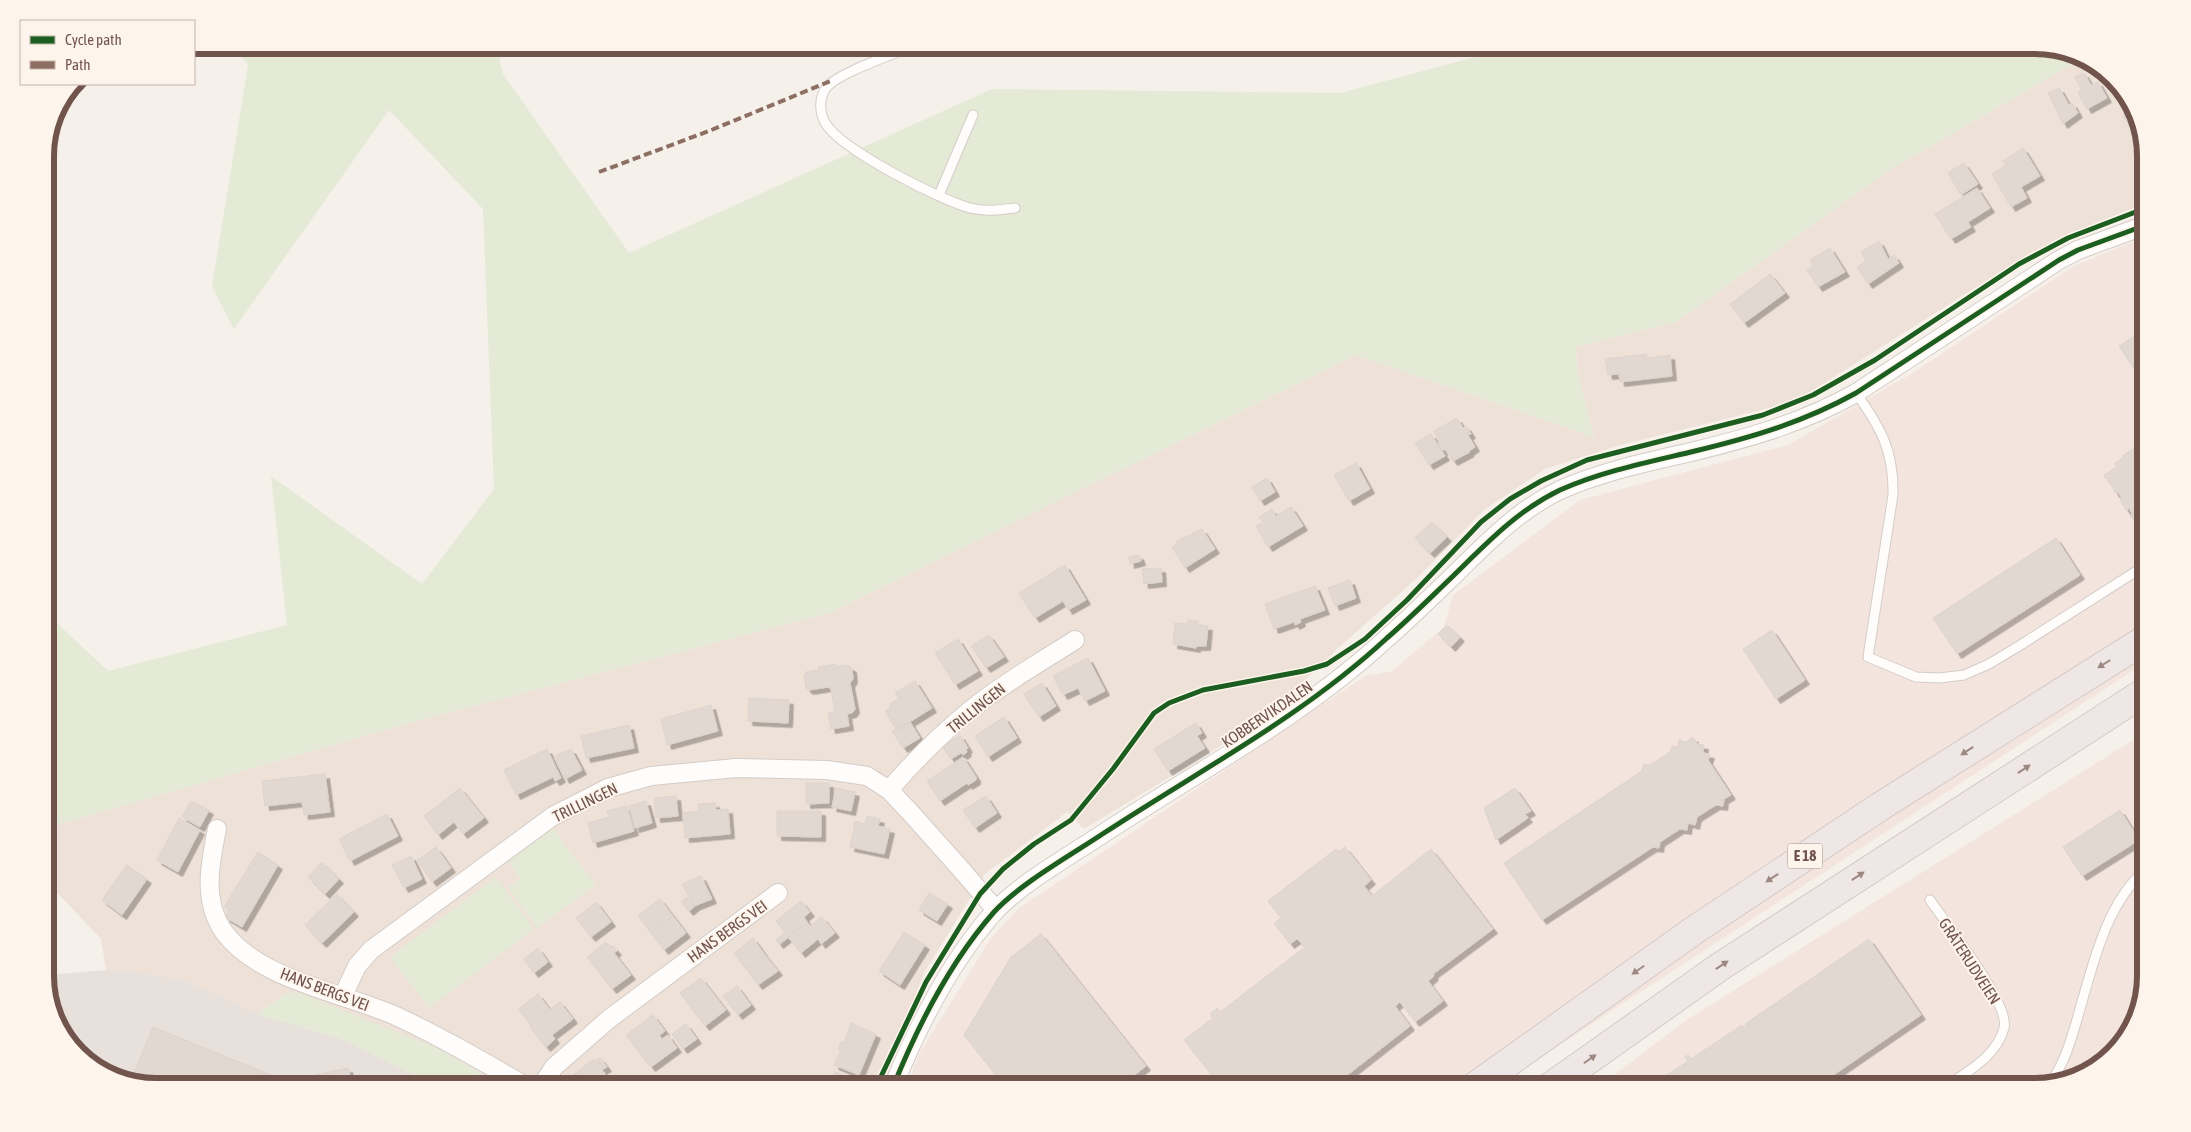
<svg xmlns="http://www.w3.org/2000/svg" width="2191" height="1132" font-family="'Asap Condensed',sans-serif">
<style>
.residential{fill:#eee2d8}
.commercial{fill:#f4e4de}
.industrial{fill:#e7e0db}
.green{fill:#e4ead6}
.building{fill:#e1d8d2;stroke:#ded3cd;filter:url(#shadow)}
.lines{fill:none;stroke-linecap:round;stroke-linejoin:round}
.lane-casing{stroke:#d4ccc7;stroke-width:11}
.street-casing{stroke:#d4ccc7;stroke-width:20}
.highway-casing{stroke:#d4cac7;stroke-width:30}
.lane{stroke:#fefdfc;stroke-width:9}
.street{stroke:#fefdfc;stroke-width:18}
.highway{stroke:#efe7e5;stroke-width:28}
.quiet{stroke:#8d6e63;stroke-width:4;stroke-dasharray:8 4;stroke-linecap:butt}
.cycleway-casing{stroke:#fdf4eb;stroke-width:8}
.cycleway{stroke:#1b5e20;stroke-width:5}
.oneway{fill:#9d8882}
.labels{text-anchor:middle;stroke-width:4;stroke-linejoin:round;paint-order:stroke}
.shield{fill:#fdf4eb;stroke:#9b857c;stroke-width:1}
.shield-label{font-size:15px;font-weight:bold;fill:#71554d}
.street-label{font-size:16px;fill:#71554d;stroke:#fdf4eb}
.rim{fill:none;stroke:#71554d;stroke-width:6}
</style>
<defs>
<filter id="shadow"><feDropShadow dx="4.5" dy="4.5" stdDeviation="0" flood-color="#0004"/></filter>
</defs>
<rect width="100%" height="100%" fill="#f5f0ea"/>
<path class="residential" d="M2085 57 2127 95 2146 149V202L2032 252 1802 397 1769 408 1617 446 1545 469 1484 510 1416 579 1336 650 1268 717 1084 829 1067 812 985 874 924 973 882 1087H503L437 1048 285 994 257 1014 187 981 151 974 106 970 101 939 45 880V828L409 723 829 613 1356 355 1594 437 1577 370 1576 347 1676 322 1891 169Z"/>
<path class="commercial" d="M2146 236V662L1495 1087H906L919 1054 991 938 1018 909 1365 676 1392 671 1444 627 1453 595 1580 500 1788 445 1916 371 2074 266Z
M2146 732V976L2134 1025 2091 1072 2035 1087H1599L1685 1021Z"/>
<path class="industrial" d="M106 970 151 974 187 981 257 1014 340 1038 421 1078 433 1087H156L107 1075 64 1038 45 983V975Z"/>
<path class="green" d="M233 45H496L503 74 629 253 992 89 1340 93 1521 45H2035L2085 57 1891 169 1676 322 1576 347 1577 370 1594 437 1356 355 829 613 409 723 45 828V612L108 671 287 625 271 476 422 584 494 489 483 209 389 110 234 329 212 287 248 65Z
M553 829 596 885 537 928 508 888 520 879 508 861Z
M496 877 534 929 429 1008 390 957Z
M297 992 437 1048 503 1087H433L421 1078 340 1038 257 1014 285 994Z"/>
<path class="building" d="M2084 73 2091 85 2098 82 2107 98 2087 109 2078 92 2082 90 2075 77Z
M2059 88 2069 105 2072 103 2078 113 2063 124 2048 93Z
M2133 110 2141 135 2136 137 2123 116Z
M2023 148 2040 176 2021 187 2027 198 2011 207 1992 174 2006 165 2003 161Z
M1964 163 1978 184 1961 195 1948 173Z
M1977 188 1990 208 1968 222 1971 227 1951 239 1935 214Z
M1879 241 1888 259 1894 255 1899 263 1868 284 1857 267 1866 261 1861 252Z
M1830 248 1845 272 1818 287 1807 270 1813 266 1810 260Z
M1770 274 1785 293 1744 323 1730 304Z
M2146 329V387L2119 346Z
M1646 354 1647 358 1670 355 1672 376 1620 382 1619 374 1608 375 1605 359Z
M1457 418 1463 428 1466 426 1471 434 1468 435 1475 447 1469 451 1470 452 1453 461 1445 449 1443 451 1438 443 1440 442 1434 431Z
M1431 434 1445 456 1429 465 1415 443Z
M2138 446 2141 451 2144 449 2146 452V531L2142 534 2140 530 2142 529 2130 516 2133 515 2129 508 2126 510 2120 500 2122 498 2118 492 2115 493 2108 478 2106 479 2104 475 2117 467 2115 463 2124 457 2122 456Z
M1356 463 1370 489 1349 501 1334 475Z
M1267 478 1275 492 1260 501 1252 487Z
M1291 507 1303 526 1268 547 1256 526 1263 522 1259 517 1272 509 1276 516Z
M1432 522 1447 537 1430 553 1415 538Z
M1202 529 1215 549 1185 568 1172 547 1178 544 1176 542Z
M2056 538 2080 575 1957 654 1933 618Z
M1139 555 1141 561 1130 564 1129 557Z
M1065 565 1086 600 1068 610 1063 601 1035 618 1019 593Z
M1161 568 1162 582 1144 584 1142 569Z
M1350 580 1356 598 1335 606 1328 588Z
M1315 586 1325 610 1300 619 1301 622 1295 625 1294 622 1274 629 1265 604Z
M1188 620 1198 621V625L1208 626 1206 646H1196V648L1173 644 1175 623 1187 624Z
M1447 625 1460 637 1451 647 1438 634Z
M1772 630 1805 680 1776 699 1743 649Z
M989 635 1004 657 986 668 971 646Z
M958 639 978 671 955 685 935 653Z
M1088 658 1105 691 1085 701 1078 688 1063 695 1053 676Z
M836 664V667L847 665 852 668 853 679 850 683 855 709 852 713 847 714 849 726 831 729 828 713 835 712 831 689 828 687 809 690 806 688 804 676 806 672 819 670 818 667Z
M915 681 932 708 897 730 885 711 891 707 890 704 899 698 895 693Z
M1042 683 1056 706 1039 717 1024 694Z
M749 698 789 700 788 723 748 721Z
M711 705 718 731 667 745 661 719Z
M1004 717 1017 738 988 757 975 736Z
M910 722 920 738 903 748 892 731Z
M1196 723 1202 733 1197 736 1205 748 1168 771 1154 749Z
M629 725 634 748 586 758 581 736Z
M960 735 968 748 966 750 967 752 963 755 961 753 951 759 943 747Z
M1693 737 1697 744 1704 745 1703 753 1710 754 1708 760 1731 795 1724 799 1723 806 1716 805 1697 817 1695 825 1688 823 1687 830 1680 829 1660 842 1659 848 1653 847 1542 920 1504 863 1642 771 1644 764 1650 765 1670 752 1672 746 1678 747 1679 740 1686 742Z
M547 749 561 778 555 781 553 777 516 795 504 770Z
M571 749 582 770 565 779 554 757Z
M963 757 976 777V780L968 785 967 783 940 801 927 781Z
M325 774 330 812 304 815 302 802 265 806 262 781Z
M806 783H829V803L806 804Z
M460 788 484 818 463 834 454 822 438 835 424 816Z
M836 788 855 792 851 811 832 807Z
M1515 788 1531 811 1525 814 1528 818 1496 840 1484 808Z
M676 796 678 816 656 818 654 798Z
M986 796 997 813 975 828 963 810Z
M191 801 209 810 200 827 182 817Z
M646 801 652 823 635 828 629 806Z
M715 803 716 810 728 809 730 834 685 838 683 813 699 811 698 804Z
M627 806 634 831 593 843 588 823 609 817 607 811Z
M2120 810 2139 840 2082 876 2063 847Z
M777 811H821V837L777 836Z
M387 814 398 836 350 861 339 839Z
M867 816 880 819 878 826 890 829 884 854 850 847 855 821 865 824Z
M179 818 200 830 178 872 157 860Z
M436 847 451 868 432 882 417 860Z
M1345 847 1371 880 1364 886 1372 896 1431 849 1493 929 1433 974 1434 976 1428 981 1443 1001 1415 1022 1400 1002 1395 1006 1410 1026 1332 1087H1221L1184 1040 1213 1018 1210 1014 1217 1008 1220 1012 1305 947 1297 939 1290 944 1274 923 1281 918 1268 901 1336 849 1338 852Z
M258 852 278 865 242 927 225 917 229 910 224 907Z
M411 856 422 879 404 888 392 865Z
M322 862 339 879 325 894 308 877Z
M127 865 147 879 122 915 102 900Z
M701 876 712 899 694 906 682 884Z
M929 893 948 904 937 921 919 910Z
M337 894 354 912 322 943 305 925Z
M687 897 695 906 689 911 681 902Z
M660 899 673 916 651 933 638 916Z
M801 901 810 912 804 917 807 922 779 944 776 940 785 933 776 921Z
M596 902 611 922 591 937 576 918Z
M673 916 686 933 664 950 651 933Z
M822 917 835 933 821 944 818 939 801 953 788 937 807 922 810 926Z
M904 932 925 945 900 985 879 971Z
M1041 934 1146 1066 1119 1087H1005L964 1035 1011 957Z
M753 938 765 955 746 969 734 953Z
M1869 939 1921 1015 1816 1087H1650L1688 1061 1685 1057 1688 1055 1691 1059 1742 1025 1744 1028 1746 1026 1745 1024Z
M606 942 611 948 613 946 617 951 614 953 631 975 612 989 587 957Z
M538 948 548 962 534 973 524 959Z
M765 955 778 971 758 985 746 969Z
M701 978 726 1010 705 1026 680 993Z
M737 986 751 1005 738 1015 723 996Z
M538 994 550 1010 531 1025 518 1009Z
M560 1002 573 1019 552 1035 555 1039 546 1047 529 1026Z
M653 1015 665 1031 638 1051 626 1035Z
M851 1023 876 1034 859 1075 834 1065 841 1050 838 1049 841 1042 844 1043Z
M686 1024 697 1039 683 1049 672 1034Z
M153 1027 278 1078 275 1084 348 1068 353 1087H156L131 1081Z
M659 1035 662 1039 668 1035 677 1048 651 1067 638 1051Z
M600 1058 607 1067 602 1070 615 1087H582L573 1075 594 1059 595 1061Z
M835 1072 853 1079 850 1087H829Z"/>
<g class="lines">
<defs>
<path id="lane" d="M915 45C895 54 837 73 826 88 819 98 819 113 826 124 842 150 940 200 970 208 986 212 999 210 1015 208
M939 195 973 115
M1856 393C1881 428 1894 451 1893 495L1868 657 1916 677 1940 678 1964 675 1989 664 2019 646 2146 565
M1930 900C1945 922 2011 1005 2004 1028 1997 1056 1967 1072 1945 1087
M2052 1082C2057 1072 2063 1062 2067 1051 2088 994 2097 911 2146 869"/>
<path id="street" d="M889 790C914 761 943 732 973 708 1005 682 1041 662 1075 640
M217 829C210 863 202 901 224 932 259 980 344 993 396 1016 441 1037 484 1062 527 1087
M343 996 357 966 371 950 553 816 608 788 651 776 736 768 827 770 867 776 889 790 909 811 959 867 996 910
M541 1087 554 1067 609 1019 778 893
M893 1087C918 1025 950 962 994 912 1021 883 1071 855 1104 833 1200 770 1303 716 1387 638 1409 619 1429 599 1450 579 1484 546 1516 511 1560 490 1603 471 1649 462 1695 451 1753 437 1804 422 1856 393L2059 260 2078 250 2146 225"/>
<path id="highway" d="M1474 1087 1696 929 1881 806 2146 639
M1550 1087 1721 966 2146 691"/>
</defs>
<use href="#lane" class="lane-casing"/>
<use href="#street" class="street-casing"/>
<use href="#highway" class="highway-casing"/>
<use href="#lane" class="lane"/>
<use href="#street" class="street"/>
<use href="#highway" class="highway"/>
<path class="quiet" d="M599 172 709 131 833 80"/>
<defs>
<path id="cycleway" d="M876 1087 926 982 980 894 1003 869 1034 844 1071 820 1113 769 1154 713 1169 703 1203 690 1304 671 1327 664 1365 639 1407 600 1481 522 1510 499 1541 481 1587 460 1763 415 1813 395 1875 360 2019 264 2068 238 2146 208
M893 1087C918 1025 950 962 994 912 1021 883 1071 855 1104 833 1200 770 1303 716 1387 638 1409 619 1429 599 1450 579 1484 546 1516 511 1560 490 1603 471 1649 462 1695 451 1753 437 1804 422 1856 393L2059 260 2078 250 2146 225"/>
</defs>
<use href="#cycleway" class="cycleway-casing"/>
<use href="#cycleway" class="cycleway"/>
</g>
<defs><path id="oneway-solid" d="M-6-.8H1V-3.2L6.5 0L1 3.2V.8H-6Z" transform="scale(1.25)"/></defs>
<g class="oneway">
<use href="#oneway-solid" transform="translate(2104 664) rotate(148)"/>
<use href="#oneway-solid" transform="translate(1967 751) rotate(147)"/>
<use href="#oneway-solid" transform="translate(2024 769) rotate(-33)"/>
<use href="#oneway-solid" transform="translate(1858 876) rotate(-33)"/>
<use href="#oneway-solid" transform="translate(1772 878) rotate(146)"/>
<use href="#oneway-solid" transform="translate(1722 965) rotate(-34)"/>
<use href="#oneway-solid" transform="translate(1638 970) rotate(145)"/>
<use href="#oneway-solid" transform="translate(1590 1059) rotate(-35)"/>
</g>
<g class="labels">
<rect class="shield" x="1787.5" y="843.5" width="35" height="25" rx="4"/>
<g class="shield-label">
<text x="1805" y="861">E 18</text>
</g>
<g class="street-label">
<text transform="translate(976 708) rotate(-39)" y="6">TRILLINGEN</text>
<text transform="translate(1267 714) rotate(-34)" y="6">KOBBERVIKDALEN</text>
<text transform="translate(585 802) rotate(-26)" y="6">TRILLINGEN</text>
<text transform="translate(727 931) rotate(-36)" y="6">HANS BERGS VEI</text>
<text transform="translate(1970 961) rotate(57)" y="6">GRÅTERUDVEIEN</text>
<text transform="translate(325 989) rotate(21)" y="6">HANS BERGS VEI</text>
</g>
</g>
<path d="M0 0H2191V1132H0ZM156 54H2035A102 102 0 0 1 2137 156V976A102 102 0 0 1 2035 1078H156A102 102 0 0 1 54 976V156A102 102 0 0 1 156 54Z" fill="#fdf4eb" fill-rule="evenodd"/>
<path class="rim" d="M156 54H2035A102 102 0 0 1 2137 156V976A102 102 0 0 1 2035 1078H156A102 102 0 0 1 54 976V156A102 102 0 0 1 156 54Z"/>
<rect x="20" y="20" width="175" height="65" fill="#fdf4eb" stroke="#c5b4ac"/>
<rect x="30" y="36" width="25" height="8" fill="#1b5e20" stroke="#c5b4ac"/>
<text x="65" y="45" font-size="15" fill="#71554d">Cycle path</text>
<rect x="30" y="61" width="25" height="8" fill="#8d6e63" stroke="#c5b4ac"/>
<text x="65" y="70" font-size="15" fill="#71554d">Path</text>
</svg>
